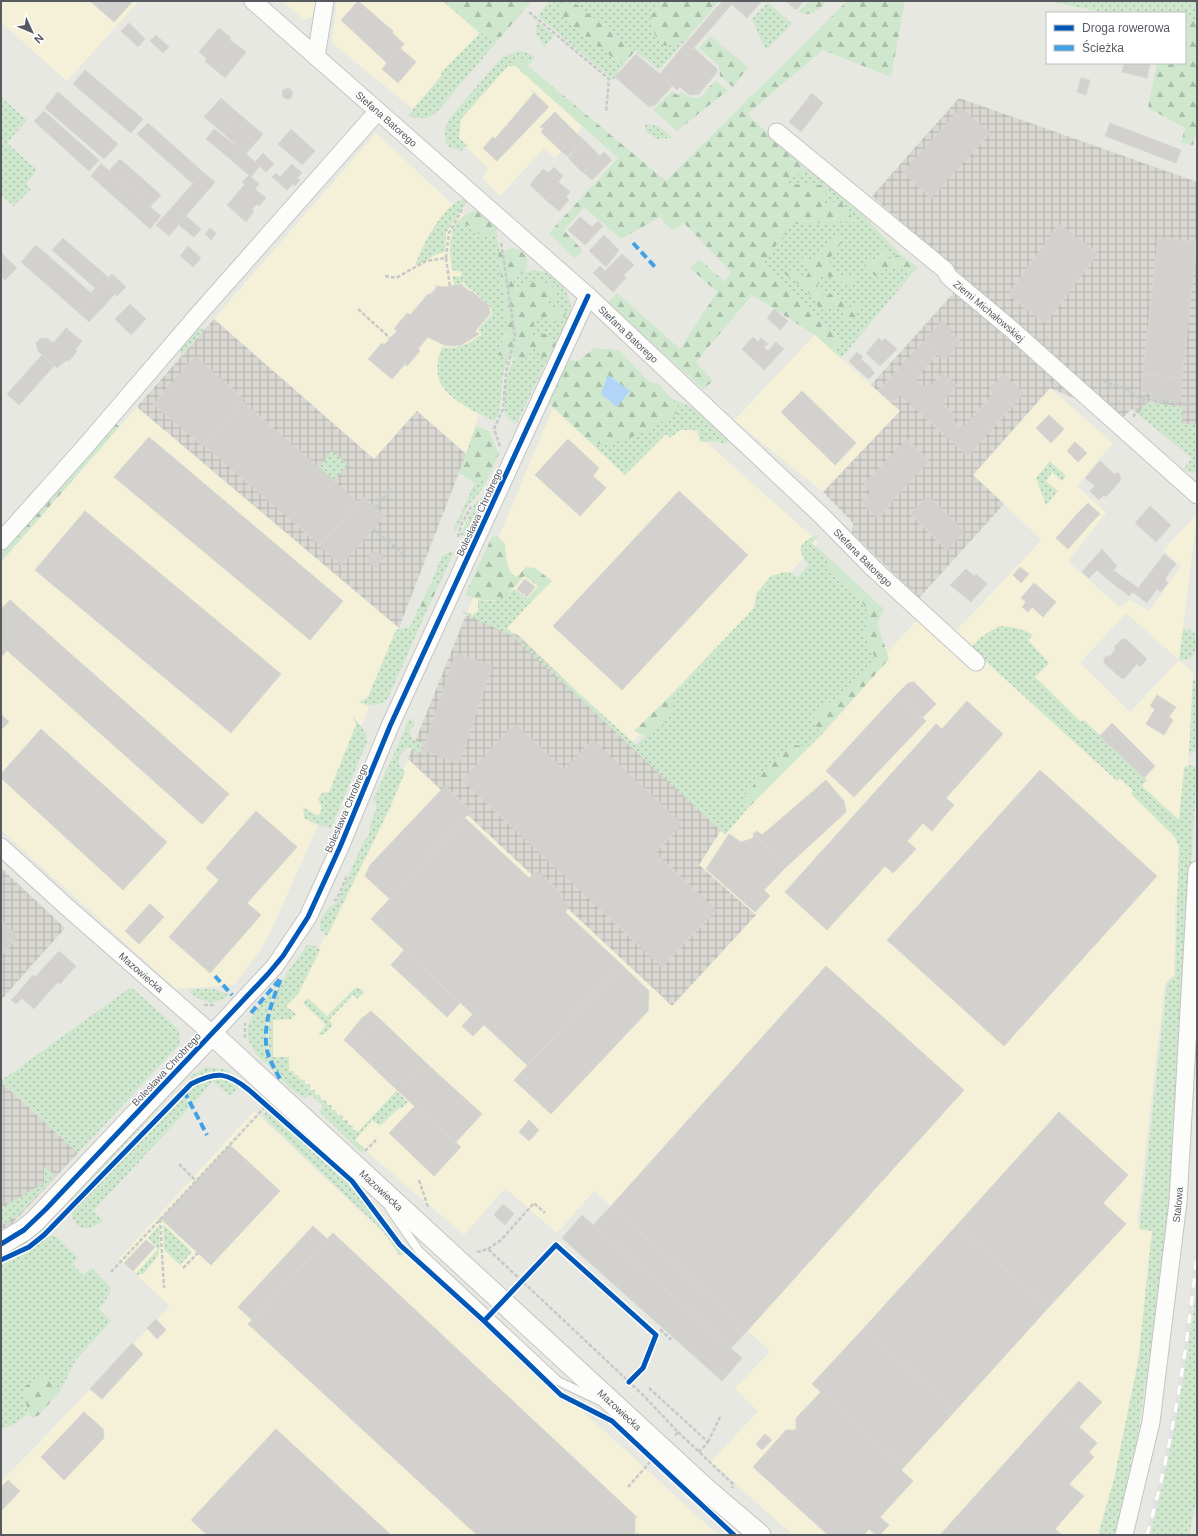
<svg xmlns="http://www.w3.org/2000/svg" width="1198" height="1536" font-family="Helvetica,sans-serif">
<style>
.commercial{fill:#f5f1d8;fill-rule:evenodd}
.industrial{fill:url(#industrial-grid)}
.grass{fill:url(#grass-dots)}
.forest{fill:url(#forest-firs)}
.water{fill:#b2d4f6}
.building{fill:#d2d1cd;stroke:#d8d6d1}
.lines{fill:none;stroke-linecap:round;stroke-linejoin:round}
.service-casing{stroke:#c4c4c3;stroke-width:10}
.minor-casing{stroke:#c4c4c3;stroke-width:19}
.tertiary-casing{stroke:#c4c4c3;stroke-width:23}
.path{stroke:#c5cac8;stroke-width:2.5;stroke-dasharray:4 2;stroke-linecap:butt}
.service{stroke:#fcfcfb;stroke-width:8}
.minor{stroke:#fcfcfb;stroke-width:17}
.tertiary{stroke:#fcfcfb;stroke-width:21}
.rail-casing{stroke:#e1e2e1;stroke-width:4.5}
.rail{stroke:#fff;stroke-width:3;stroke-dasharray:9;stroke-linecap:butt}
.quiet{stroke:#41a1e6;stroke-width:4;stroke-dasharray:8 4;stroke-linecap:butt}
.cycleway-casing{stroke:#fff;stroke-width:8}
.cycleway{stroke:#0057b8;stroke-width:5}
.labels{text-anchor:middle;stroke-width:3;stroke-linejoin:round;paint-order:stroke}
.street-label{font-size:10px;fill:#575b60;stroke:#fff}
</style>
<defs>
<pattern id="industrial-grid" width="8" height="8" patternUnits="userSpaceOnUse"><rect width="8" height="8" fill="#d8d7d1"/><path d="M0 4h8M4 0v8" fill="none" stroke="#b2b1ad"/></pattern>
<pattern id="grass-dots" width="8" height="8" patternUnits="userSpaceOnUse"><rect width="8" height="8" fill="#cee7cd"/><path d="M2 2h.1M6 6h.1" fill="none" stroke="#aabeaa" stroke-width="1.8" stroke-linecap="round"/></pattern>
<pattern id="forest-firs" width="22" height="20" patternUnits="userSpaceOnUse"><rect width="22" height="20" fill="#cee7cd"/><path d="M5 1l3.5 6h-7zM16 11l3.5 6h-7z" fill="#aabeaa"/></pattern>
</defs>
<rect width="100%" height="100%" fill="#e8e8e2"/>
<path class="commercial" d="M1 1H139L67 81 1 22Z
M282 1H322L320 14 304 20Z
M337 1H443L482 36 413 109 332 43Z
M512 63 583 127 555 158 544 148 500 196 482 177 488 168 456 138 458 116 501 67Z
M376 133 497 246 507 327 466 454 417 411 374 459 214 319Z
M815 335 900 411 823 492 734 420Z
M1050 388 1113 443 1077 486 1106 513 1068 561 1119 607 1130 600 1149 611 1181 566 1163 550 1197 515 1179 660 1193 673 1185 830 1175 909 1174 974 1165 983 1137 1223 1156 1225 1139 1364 1116 1483 1100 1535H793L711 1462 758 1411 735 1389 770 1351 594 1191 557 1233 505 1188 464 1235 329 1119V1110L271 1056 270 1019 296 995 387 812 408 759 672 1006 699 865 721 830 921 616 955 632 1042 540 973 475ZM1126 613 1179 660 1130 712 1080 663Z
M137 407 399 628 357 738 269 935 257 955 234 985 176 989 1 830V561Z
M553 408 623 473 677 416 818 542 631 744 466 615Z
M254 1111 562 1402 577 1406 718 1535H1V1482L170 1306 119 1259Z"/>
<path class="industrial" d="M959 98 1197 182V454L1192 458 1132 409 1122 418 1050 388 973 475 1004 504 919 598 852 533 853 523 823 492 900 411 871 385 966 279 872 196Z
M214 319 374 459 417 411 466 454 399 628 137 407Z
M466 615 518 635 721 830 699 865 756 915 672 1006 408 759Z
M1 868 65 928 1 1000Z
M1 1082 78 1153 8 1228H1Z"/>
<path class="grass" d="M549 1H664L651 15 665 46 686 40 659 70 576 4 616 60 624 64 613 80 538 16Z
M1048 1H1197V22L1185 20V13H1144L1127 10 1125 13H1108Z
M768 2 792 24 766 50 752 19Z
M537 22 554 35 544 47 536 33Z
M480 33 498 40 437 112C428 119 420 119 409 117L413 109 442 75 441 73Z
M521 51 529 53 535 57 533 60C523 58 519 58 513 66L507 67 461 119 459 138 467 145 461 151 449 147C442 137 444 129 449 119L502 57Z
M1 97 27 120 7 143 37 170 26 184 31 189 14 206 1 195Z
M645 124C658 124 664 130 673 138L657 139 646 132Z
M806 169 829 180 900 254 888 260 881 250V256L873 263 880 273 894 264 911 275 841 358 833 351 841 340 762 264 792 224 823 207 828 185 782 184Z
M470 196 446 233 445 252 437 254 415 266C423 243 444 202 470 196Z
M456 223 468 225 482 236 491 234 495 235 501 252 498 253 507 327 498 355 508 358 503 375 499 415 494 421C461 404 424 391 442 347 459 350 469 344 482 334L478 330 492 314 491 307 472 289 470 290 465 285 464 282 454 285 453 276 461 277 462 272 452 270C450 254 448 238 456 223Z
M535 270 553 274 561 281 570 301 571 312 556 344 551 337 533 336 530 332 536 319 548 317 555 323 551 308 542 303 544 300 530 282 522 288 517 289 513 281C520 274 526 271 535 270Z
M198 328 204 330 179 358C181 348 188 333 198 328Z
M533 348H538L540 355 547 360 517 423 509 419 504 412 506 381 513 359C525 360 527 359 533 348Z
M671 398 693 408 728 439 726 444 715 441 700 442 698 430H680L670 438 666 434 625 475 592 444C624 446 655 426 681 410Z
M1148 402 1183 407 1182 423 1197 425V472L1193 473 1183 470 1192 458 1138 414Z
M332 451 348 465 334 480 319 467Z
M1050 461 1066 476 1062 481 1052 472 1046 481 1058 491 1046 505 1036 478Z
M488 478 481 491 468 505 455 533 453 530 475 483Z
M487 493 470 532 466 535 460 536 474 505Z
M820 534 812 543 832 561 827 570 861 601 868 612 863 633 875 657 868 668 833 701 820 708 812 722 823 733 808 748 791 744 744 797 748 808 725 835 513 636 462 613 463 611 473 615 478 611V600L494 601 515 589 531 602 507 628 636 745C659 721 669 731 673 693L754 608 756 594 771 576 785 572 793 574 797 578 808 565C795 547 800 542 820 534Z
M451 551 454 552 438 587 431 583 442 556Z
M420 605 427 610 388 698C380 707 369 707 359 702L368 697 396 630 410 627Z
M999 626C1013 626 1021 629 1033 635L1028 640 1049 663 1035 677 1081 722 1084 720 1147 780 1142 786 1179 820 1184 767 1191 765 1197 768 1167 1260 1161 1305 1146 1380 1136 1447 1128 1477 1125 1508 1118 1535H1098L1114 1479 1138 1362 1152 1231 1139 1229 1167 983 1175 976 1179 846 1174 836 1131 794 1133 790 1120 779 1117 781 971 648 981 637Z
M1183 629 1190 630 1195 634C1197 643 1197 651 1190 659L1179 660Z
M1193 680 1197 682V750L1189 754Z
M353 716 365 731 367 742 331 828 315 824 304 818 303 807 316 815H319L322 808 318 799 322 793 329 792 356 725Z
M410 718 414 721V726L409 730C410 739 415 741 423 743L420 753 408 747C399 754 394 764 405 772L389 810 327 936 320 929C319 920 328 905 337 903L364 840C372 835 369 830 371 823 372 818 375 812 377 807L374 798Z
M307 945 315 946 320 950 298 994 286 1006 296 1014 291 1019 273 1020V1057H289V1071H294V1075H299V1079L305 1080V1084H310V1090H315V1094L320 1095 321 1100H326L327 1105H332V1110L337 1111V1115H343L342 1120H348V1125L353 1126V1130L359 1131 396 1091 408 1102 402 1108 400 1107 380 1126 372 1120 355 1140 365 1149 362 1153 320 1112 323 1106 311 1095 304 1098C296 1092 286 1085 280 1078 261 1053 268 1003 284 978 291 966 300 956 307 945Z
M131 987 179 1030 180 1044 78 1153 1 1081Z
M275 988C266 1021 260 1039 275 1072 268 1065 257 1057 252 1047 238 1024 262 1004 275 988Z
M355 988H359L364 992 357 999 353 995 329 1020 333 1025 324 1034 318 1035 326 1025 303 1003 308 998 327 1016Z
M192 989H214L229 995C214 1006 203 1004 190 992Z
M207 1067 225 1069 232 1073C217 1072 204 1071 192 1080L190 1076Z
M218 1076 226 1077 238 1084V1088L232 1094 229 1095 213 1081 192 1105 187 1092 193 1085Z
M176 1086 168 1098 75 1198 70 1201 73 1195Z
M185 1095 190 1107 93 1211 103 1220C91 1233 75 1231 71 1213Z
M267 1110 355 1189 404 1255H399L383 1231 262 1116Z
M44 1167 53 1173V1179L17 1216 1 1225V1208L44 1183Z
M163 1224 192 1252 180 1265 164 1250Z
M158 1226C161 1253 162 1253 143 1274L135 1275 158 1249 148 1238Z
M47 1227C32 1239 19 1250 1 1256V1252L41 1228Z
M51 1235 57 1237 78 1258 72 1264 83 1275 91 1267 110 1287V1293L99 1309 111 1321 75 1361 60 1391 54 1384 40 1378 24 1387 28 1414 15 1424 1 1429V1265L14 1259Z
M1197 1283V1497L1189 1535H1150C1172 1453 1186 1368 1197 1283Z"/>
<path class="forest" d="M443 1H530L531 2 498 40 480 33Z
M664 1H719L686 40 665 46C655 37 650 29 651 15Z
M809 1H827C818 10 812 18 798 12Z
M847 1H905L891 77 823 50 747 114 806 169 783 184 829 185 823 206 839 200 856 222 792 224 762 264 841 340 833 351 815 335 752 295 696 362 713 381 703 389 608 303 617 293 680 349 717 292 690 268 699 259 725 282 731 272 684 223 673 231 660 217 621 239 584 207 564 230 583 251 574 258 549 233 618 158 512 63 523 58 533 60 528 66 666 181Z
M566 2 576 4 635 51 624 64 616 60 560 16 558 9Z
M1185 18 1197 20V130L1193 145 1181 143 1185 128 1148 108 1157 63H1185Z
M710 36 748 67 733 87 720 76 719 66 699 48Z
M715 81 728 90 677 131 653 110 672 91 677 95 681 92 689 97 700 98Z
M474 210 485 215 498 224 497 238 491 234 482 236 468 225 456 223 462 217Z
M837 236 844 239 830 258V266L842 275 855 278 849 286 823 274 817 287 823 295 836 294 850 307 857 303 861 307 852 312 859 319 850 317 847 323 844 321 846 312 831 305 821 310C811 293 800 284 783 273L786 269 806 277 810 270 798 262 800 258 811 260 825 252 824 244Z
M511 248C525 249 530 259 526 271L517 276 513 281 517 289C523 288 525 283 531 282 541 279 551 283 557 291L556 299 544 300 542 303 551 308H563L566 313 561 322 555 323 548 317 536 319 530 332 533 336 545 334 551 337 556 344 547 360 540 355 538 348H533L528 357 523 360 498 355 507 327 498 253Z
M886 249 888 260 900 254 918 268 911 275 894 264 880 273 884 278 881 281 864 265 868 260 874 263 881 256V250Z
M594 348 619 350 649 382 659 384 681 410C656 427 623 446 592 444L547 401 568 360 579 361Z
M116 424 120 426 1 562V548Z
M476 426 489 431 499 454 488 478 475 483 459 473Z
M497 536 505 544 507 564 511 573 517 577 526 567 535 568 552 581 531 602 527 599 538 586 524 576C505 600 494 606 465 595L492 537Z
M832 561 884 609 877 623 889 659 823 733 812 722 820 708 833 701 868 668 875 657 863 633 868 612 861 600 827 569Z
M431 583 438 587 427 610 420 605Z
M673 693 671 711 666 720 663 725 645 736 634 731Z
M791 744 808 748 748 808 744 797 771 763Z
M40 1377 54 1384 60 1391 39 1415 32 1418 28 1414 24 1387Z"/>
<path class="water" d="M608 375 630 391 617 407 601 394Z"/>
<path class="building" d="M90 1H133L114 22Z
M358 1 393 31 392 33 404 44 387 63 341 20Z
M723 1H728L732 4 725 12 718 6Z
M728 1H762L747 18Z
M786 1H804L796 10Z
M718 6 725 12 692 50 685 44Z
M129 23 145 39 138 47 121 31Z
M219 28 231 38 230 40 246 52 225 78 205 61 207 59 199 52Z
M156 35 169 47 163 53 150 41Z
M685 44 692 50 694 48 717 69V72L699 94 690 95 680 87 677 90 660 74Z
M400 48 416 62 398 83 382 69Z
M636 54 673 85 655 105 649 107 615 77Z
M1124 63H1150L1147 78 1122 72Z
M85 70 143 119 131 133 73 84Z
M1081 78 1090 80 1086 95 1077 92Z
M289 88 293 92 291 98 286 99 282 96 283 90Z
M531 90 549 107 497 161 483 148 493 137 495 139 534 93Z
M58 92 118 144 104 159 45 108Z
M812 93 823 103 801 132 789 122Z
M221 98 239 114 223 133 204 117Z
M961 108 990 133 931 198 903 172Z
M44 111 99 160 89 171 34 121Z
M555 112 577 134 561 151 541 132 544 128 540 127Z
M239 114 263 134 246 154 223 133Z
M148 123 203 172 193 184 137 134Z
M1110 123 1181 150 1176 163 1105 136Z
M214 129 239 148 230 159 206 139Z
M291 129 315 151 302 165 278 144Z
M577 134 584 140 568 156 561 151Z
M584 140 600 156 583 173 568 158Z
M239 148 260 166 251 177 230 159Z
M604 152 612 160 592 180 584 173Z
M263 153 274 164 266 172 255 162Z
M120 159 161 195 150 207 109 171Z
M101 164 161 216 150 229 91 176Z
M292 164 302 173 297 178 300 180 295 186 293 184 287 190 272 177 276 173 280 177Z
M554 167 563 176 558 182 553 177 548 184 556 192 547 201 530 185 543 169 548 173Z
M203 172 215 182 186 216 174 205Z
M249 175 259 184 255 189 266 198 259 206 257 204 252 209 254 211 246 222 227 205 245 184 242 182Z
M553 177 570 192 566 197 569 200 559 211 547 201 556 192 548 184Z
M174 205 186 216 169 236 156 225Z
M186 216 201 229 194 237 179 225Z
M580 217 592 227 598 221 603 226 585 245 568 230Z
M1059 224 1098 253 1046 323 1008 295Z
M210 228 216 233 211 240 205 234Z
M604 235 619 250 606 267 589 251Z
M63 238 109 278 78 312 21 262 36 245 91 293 95 288 52 250Z
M1158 238 1197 242 1182 378 1143 374Z
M188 246 201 258 193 267 180 256Z
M1 253 17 268 5 280 1 276Z
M622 254 634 265 624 275 626 278 613 292 593 273 600 266 605 271Z
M112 274 126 287 117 296 115 294 89 322 78 312Z
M463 284 462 285 470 292 472 291 489 306 490 314 475 331 479 334 473 338 461 345 452 346 444 345 428 337 418 349 420 351 407 366 405 364 392 379 368 359 382 343 384 345 397 331 394 329 407 313 410 315 428 294 430 295 437 287 435 286 445 287Z
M130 304 146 319 131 335 115 319Z
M774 309 788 321 780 330 767 318Z
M942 321 951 329 949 331 961 342 944 360 924 341Z
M66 328 82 341 75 350 77 351 69 361 67 360 57 368 38 351 36 343 40 339 47 338 53 343Z
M753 337 758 342 761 338 768 344 764 347 768 351 776 342 784 349 764 370 742 349Z
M879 338 882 341 885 338 897 349 880 366 866 353Z
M924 341 938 354 915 379 924 387 929 382 932 385 943 373 957 386 941 403 956 416 952 420 962 429 993 394 989 390 1003 374 1024 393 968 456 900 395 892 403 878 391Z
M857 352 863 357 854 366 849 361Z
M42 355 54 366 19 405 7 394Z
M195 356 244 399 203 446 153 404Z
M861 359 871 368 865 376 854 366Z
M871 369 875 373 869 379 865 376Z
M1143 374 1182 378 1180 402 1151 398 1152 393 1141 392Z
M802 391 856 443 835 465 781 412Z
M242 401 358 502 320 545 204 445Z
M1049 415 1064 429 1051 443 1036 428Z
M149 437 343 601 310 640 114 477Z
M568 439 599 468 593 476 606 488 580 516 535 475Z
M907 439 929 461 888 505 889 507 878 518 861 502 871 492 864 484Z
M1075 442 1087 453 1078 462 1067 451Z
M1100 461 1114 474 1119 473 1121 480 1106 497 1104 495 1099 500 1090 491 1095 486 1085 478Z
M679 491 748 555 622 690 553 626Z
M928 496 964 531 947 550 910 514Z
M363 497 385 516 341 565 320 546Z
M1088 503 1100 514 1090 524 1078 513Z
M1150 506 1171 525 1156 542 1135 523Z
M85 511 281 674 231 733 35 570Z
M1078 513 1090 524 1077 539 1065 528Z
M1065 528 1077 539 1068 549 1056 538Z
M1102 549 1117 566 1106 578 1097 570 1089 578 1082 572Z
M375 550 384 558 376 568 366 560Z
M1164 554 1176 564 1171 570 1160 560Z
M1160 560 1171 570 1165 579 1168 583 1161 592 1157 589 1147 603 1134 593Z
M1020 567 1029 574 1021 583 1013 575Z
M966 569 974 576 976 574 987 584 971 602 950 585Z
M1113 570 1138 588 1134 593 1132 592 1129 596 1106 578Z
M525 579 535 587 527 597 517 589Z
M1034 583 1056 602 1043 617 1032 607 1028 612 1022 607 1026 602 1021 598Z
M10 600 229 794 202 824 1 645V609Z
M1122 639H1126L1147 659 1140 667 1137 664 1125 678 1122 679 1104 663V659L1106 656H1110L1115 650V646Z
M1 645 7 650 1 658Z
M456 653 492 666 459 763 423 750Z
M914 682 936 704 922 718 897 694 908 683Z
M897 694 926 721 854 797 826 771Z
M1157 695 1176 707 1169 717 1173 720 1164 735 1146 724 1155 709 1150 706Z
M967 701 1003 734 946 798 954 805 932 831 923 823 907 841 916 849 893 873 885 866 827 930 785 892 936 724 942 729Z
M1 714 9 722 1 730Z
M1112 723 1155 766 1144 778 1100 736Z
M515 724 564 770 593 740 682 824 655 853 716 910 662 967 462 780Z
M41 729 167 842 123 890 1 778V774Z
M1040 770 1157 876 1004 1046 887 940Z
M826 780 844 801 846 812 785 868 756 835 754 837 753 834 757 831 762 835Z
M445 786 471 811 390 899 365 876 370 865Z
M256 811 297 847 247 903 261 915 210 973 169 937 219 880 206 868Z
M465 818 529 878 537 871 562 894 559 896 570 906 565 912 622 965 527 1065 371 919Z
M729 834 741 842 751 839 756 835 785 868 764 890 770 896 755 912 706 869Z
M150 904 164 917 139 944 125 931Z
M1 921 18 936 1 956Z
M404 950 460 1003 447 1017 391 965Z
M59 951 76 966 60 984 58 982 47 994 39 987 43 983 35 977Z
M622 965 649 991 648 1011 551 1114 514 1080Z
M826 966 964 1090 748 1330 611 1206Z
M33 975 43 983 39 987 47 994 34 1009 17 994Z
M17 994 22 998 16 1004 11 1000Z
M371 1011 381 1020 354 1049 344 1040 361 1019Z
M473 1014 484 1025 473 1036 462 1026Z
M381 1020 425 1062 398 1091 354 1049Z
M425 1062 482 1114 455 1143 398 1091Z
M415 1106 461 1147 434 1176 389 1133Z
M1059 1112 1128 1175 1103 1203 1126 1224 1048 1308 957 1225Z
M529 1120 539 1130 529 1141 519 1132Z
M230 1145 280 1191 211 1265 161 1219Z
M503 1204 514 1214 505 1225 494 1215Z
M611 1206 748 1330 731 1348 593 1225Z
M582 1215 742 1358 722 1381 562 1238Z
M957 1225 1048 1308 955 1411 864 1328Z
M313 1226 327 1239 252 1320 238 1307Z
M333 1233 638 1518 635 1516V1535L639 1532 636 1535H477L248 1324Z
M146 1240 155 1247 133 1271 124 1263Z
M156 1319 166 1330 157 1339 147 1328Z
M864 1328 955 1411 904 1467 812 1384Z
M132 1343 143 1354 102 1399 90 1389Z
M1079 1381 1102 1402 1079 1427 1056 1406Z
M821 1392 904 1467 901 1470 913 1481 880 1517 889 1525 880 1535H876L869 1529 864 1535H828L753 1467 786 1430H796V1418Z
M1056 1406 1097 1443 1089 1452 1094 1457 1069 1484 1084 1496 1055 1529 1062 1535H940Z
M84 1412 103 1429 104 1438 64 1480 41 1457Z
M276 1429 391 1535H207L191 1520Z
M765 1434 772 1440 762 1450 756 1444Z
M8 1480 20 1491 1 1511V1487Z"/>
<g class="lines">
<defs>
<path id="service" d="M390 1209 419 1251 558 1381 598 1400"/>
<g id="minor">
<path id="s1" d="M253 1 588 296 821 515 873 568 976 662"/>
<path d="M316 57 325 1"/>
<path id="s2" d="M777 132 945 270 949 277 1010 328 1197 495"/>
<path d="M1 541 83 449 197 316 378 111"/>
<path id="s3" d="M1 847 68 908 212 1034 275 966 308 917 340 847 390 726 588 296"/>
<path id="s4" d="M1124 1535 1151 1422 1178 1202 1197 870"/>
</g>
<g id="tertiary">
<path id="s5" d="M1 1244 24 1230 34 1222 212 1034 708 1491 760 1535"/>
</g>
</defs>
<use href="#service" class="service-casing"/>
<use href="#minor" class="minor-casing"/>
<use href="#tertiary" class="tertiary-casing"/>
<path class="path" d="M529 12 609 79 606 113
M446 258 450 287
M385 276 396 278 426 261 446 258 449 233 463 208
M358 309 390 338
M1103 381 1129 390 1136 396 1145 399 1192 405
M1133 417 1145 399
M500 446 494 429 503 409 506 373 515 336 501 242
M375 508 391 489
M373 529 405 555
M458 537 461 525 471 507
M334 901 337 899 347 876
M204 1005H215
M245 1038V1023
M365 1151 376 1140
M179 1164 196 1181
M419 1180 428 1207
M160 1219 164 1288
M488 1249 501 1240 534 1203 545 1213
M477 1252 488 1249 643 1395 678 1432 674 1437
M183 1268 198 1253
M111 1272 265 1107
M656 1335 661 1330 670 1339 672 1337
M649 1388 708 1442 699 1452
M678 1432 733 1484 732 1488
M708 1442 720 1417
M628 1487 650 1462"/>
<use href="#service" class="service"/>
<use href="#minor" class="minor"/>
<use href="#tertiary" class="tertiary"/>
<defs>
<path id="rail" d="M1147 1535C1173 1444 1187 1348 1197 1254"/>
</defs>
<use href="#rail" class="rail-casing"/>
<use href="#rail" class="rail"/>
<path class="quiet" d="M633 243 656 268
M215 976 232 995
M251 1013 281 978C272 1002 260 1031 269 1057 272 1064 276 1072 280 1079
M184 1091 207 1135"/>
<defs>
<path id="cycleway" d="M1 1244 24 1230 46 1209 268 974 283 956 308 917 340 847 390 726 588 296
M1 1260 29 1247 44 1235 191 1084C217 1071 227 1072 249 1090L352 1181 400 1245 484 1321
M629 1382 643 1368 656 1335 556 1245 484 1321 561 1395 612 1421 734 1535"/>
</defs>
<use href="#cycleway" class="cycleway-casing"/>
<use href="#cycleway" class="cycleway"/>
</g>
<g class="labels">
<g class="street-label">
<text dy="4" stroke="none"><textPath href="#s1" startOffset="178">Stefana Batorego</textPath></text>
<text dy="4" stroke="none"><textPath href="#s2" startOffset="278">Ziemi Michałowskiej</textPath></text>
<text dy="4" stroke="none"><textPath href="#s1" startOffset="502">Stefana Batorego</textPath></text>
<text transform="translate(479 512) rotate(-65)" y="4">Bolesława Chrobrego</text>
<text dy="4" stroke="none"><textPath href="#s1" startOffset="826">Stefana Batorego</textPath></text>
<text transform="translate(346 808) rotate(-67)" y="4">Bolesława Chrobrego</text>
<text dy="4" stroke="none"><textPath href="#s3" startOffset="188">Mazowiecka</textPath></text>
<text transform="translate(166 1069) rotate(-47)" y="4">Bolesława Chrobrego</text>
<text dy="4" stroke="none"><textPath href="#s5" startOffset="529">Mazowiecka</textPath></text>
<text dy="4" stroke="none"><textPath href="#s4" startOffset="335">Stalowa</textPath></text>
<text dy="4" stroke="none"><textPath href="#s5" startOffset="853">Mazowiecka</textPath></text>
</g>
</g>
<rect width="1198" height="1536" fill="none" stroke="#575b60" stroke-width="4"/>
<rect x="1046" y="12" width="140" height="52" fill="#ffffff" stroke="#bcbdbf"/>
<rect x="1054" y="25" width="20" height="6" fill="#0057b8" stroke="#bcbdbf"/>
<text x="1082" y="32" font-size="12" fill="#575b60">Droga rowerowa</text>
<rect x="1054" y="45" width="20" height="6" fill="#41a1e6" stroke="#bcbdbf"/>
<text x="1082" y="52" font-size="12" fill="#575b60">Ścieżka</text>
<g transform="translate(32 32) rotate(134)" stroke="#ffffff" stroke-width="3" paint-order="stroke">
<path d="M0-3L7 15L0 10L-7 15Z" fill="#575b60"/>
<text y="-6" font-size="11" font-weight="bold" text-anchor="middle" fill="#575b60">N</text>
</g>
</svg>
